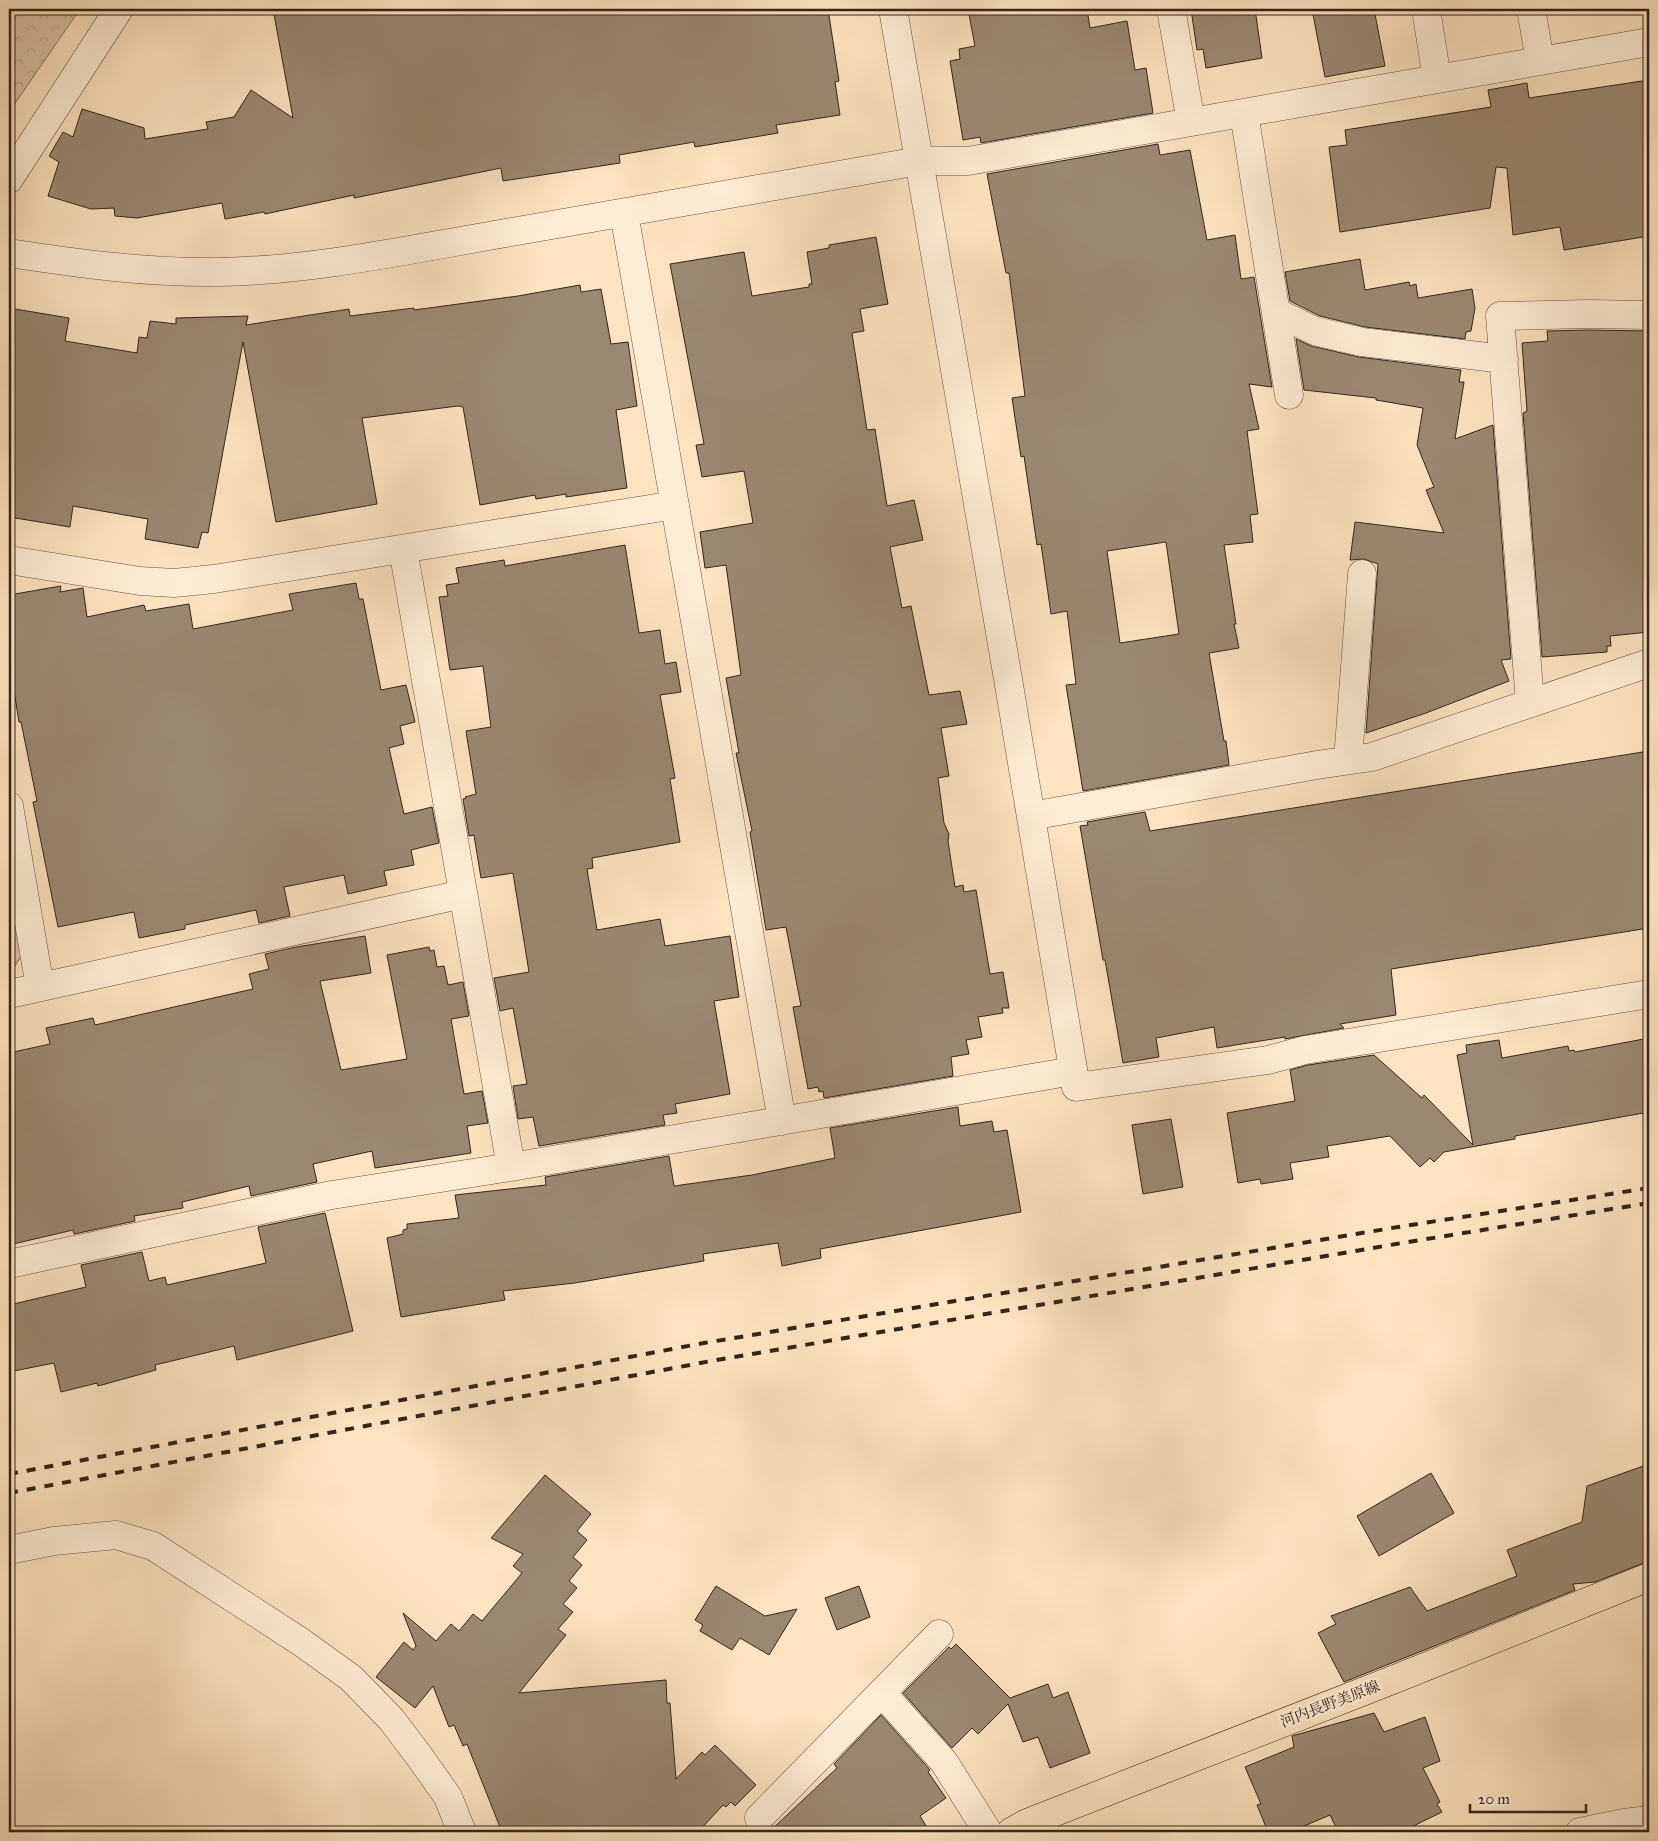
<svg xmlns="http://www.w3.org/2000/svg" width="1658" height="1841" font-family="'IM FELL Great Primer','Noto Serif JP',serif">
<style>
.park{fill:url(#park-crowns);stroke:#857461}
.building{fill:#9b8872;stroke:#30261e;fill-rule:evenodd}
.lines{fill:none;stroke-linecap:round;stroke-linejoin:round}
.minor-casing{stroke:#635546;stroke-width:29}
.major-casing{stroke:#30261e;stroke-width:29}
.minor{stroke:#feedd5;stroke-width:28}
.major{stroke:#fde3bf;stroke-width:28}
.rail{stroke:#30261e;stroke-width:4;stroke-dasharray:9 9;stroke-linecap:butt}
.labels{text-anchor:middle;stroke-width:5;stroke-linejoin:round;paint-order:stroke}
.street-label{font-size:15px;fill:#30261e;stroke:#feedd5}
</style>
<defs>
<pattern id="park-crowns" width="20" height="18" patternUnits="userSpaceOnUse" patternTransform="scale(1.25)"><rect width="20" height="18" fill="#dac3a4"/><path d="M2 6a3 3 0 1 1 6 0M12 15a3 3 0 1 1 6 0" fill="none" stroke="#bba78d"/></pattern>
</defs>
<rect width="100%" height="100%" fill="#fde3bf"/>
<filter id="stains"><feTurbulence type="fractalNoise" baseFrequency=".004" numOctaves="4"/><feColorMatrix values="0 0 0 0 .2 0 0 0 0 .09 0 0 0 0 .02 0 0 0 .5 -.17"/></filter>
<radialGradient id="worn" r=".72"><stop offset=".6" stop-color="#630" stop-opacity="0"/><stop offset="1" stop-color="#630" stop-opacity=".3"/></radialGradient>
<path class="park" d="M9 9H80L9 112Z
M9 870 23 953 9 976Z"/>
<path class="building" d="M273 9H828L839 81 835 82 840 115 776 125 778 133 695 147 694 142 619 155 620 163 503 181 501 168 354 198V195L265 214 264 212 225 219 222 203 137 218 115 216 114 208 91 209 48 196 59 162 49 156 63 132 73 137 82 109 144 128 145 139 208 129 206 122 234 117 251 90 293 118Z
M968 9H1087L1090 28 1127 21 1135 70 1146 68 1153 113 981 143 980 137 963 140 950 61 960 59 959 49 975 46Z
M1191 9H1255L1262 58 1206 68 1203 49 1197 50Z
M1312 9H1374L1385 66 1325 77Z
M1649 80V236L1564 250 1560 227 1513 235 1507 168 1496 167 1490 208 1340 232 1329 147 1347 145 1345 130 1491 107 1488 90 1527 83 1529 98Z
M1158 144 1160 155 1190 150 1207 240 1235 235 1241 279 1254 277 1272 387 1249 384 1259 429 1247 431 1258 514 1250 515 1253 542 1224 545 1236 624H1234L1239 648 1209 653 1224 741H1226L1229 765 1083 791 1066 685 1076 684 1067 611 1051 614 1041 544 1037 545 1024 456 1021 457 1012 398 1025 396 1009 273H1006L987 174ZM1166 542 1179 634 1120 643 1107 551Z
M876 237 888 304 860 309 864 331 852 333 867 430 875 429 887 506 914 500 923 540 890 547 902 608 911 606 929 695 960 691 967 724 941 728 949 776 938 778 944 823 949 834 948 841 955 887 963 885 964 892 976 890 990 974 1003 972 1009 1008H1002L1003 1013 978 1017 982 1037 966 1040 969 1054 951 1057 953 1076 824 1098 823 1091 819 1092 818 1087 808 1089 793 1007 801 1006 786 927 766 930 750 832 752 831 736 753H739L726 678 741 675 726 565 705 568 700 532 753 523 744 471 702 477 696 445 704 444 670 264 744 252 752 296 809 287V284H812L807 252 829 248V245Z
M1360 259 1365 290 1409 282 1410 286 1416 284 1418 298 1472 289 1475 308 1471 331 1466 332 1465 339 1365 327 1320 316 1290 301 1285 272Z
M580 285 581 292 601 289 611 344 628 342 637 406 616 410 627 488 566 497V494L536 499 535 495 480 505 463 407 458 406 362 418 377 504 276 522 243 342 208 533 202 532 198 548 145 539 148 519 73 506 70 527 9 517V308L69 318 65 341 137 353 139 337 147 338 150 321 176 324V318L248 316 246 325 349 309 350 316 414 308V310L518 296Z
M1588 330 1649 331V358H1645L1649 415V632L1610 636 1611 646H1607V652L1542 657 1523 413 1527 411 1522 343 1548 341 1547 331Z
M1296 339 1311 346 1359 357 1461 370 1459 382H1464L1455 439 1493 425 1511 659 1501 660 1509 681 1426 713 1366 733 1378 564 1364 559 1350 560 1355 522 1444 533 1426 490 1434 487 1417 445 1423 408 1376 400V398L1304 390Z
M625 545 639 633 660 630 665 664 676 662 681 692 660 695 675 778 670 779 680 842 592 858 593 868 587 869 597 930 660 919 665 946 730 936 739 997 714 1001 730 1094 675 1104 677 1113 663 1115 665 1125 539 1146 533 1117 518 1119 513 1086 527 1084 513 1008 500 1011 494 978 529 972 513 873 481 878 474 835 469 836 463 799 466 798 465 797 476 794 466 731 491 727 483 666 450 670 439 597 448 596 446 585 459 583 456 568 504 560 505 566Z
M356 583 359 599H363L381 690 406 685 415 722 400 726 404 744 389 748 404 814 432 807 439 843 411 850 414 865 384 871 387 885 348 894 344 875 284 887 290 916 259 923 256 910 185 925V929L139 938 134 912 58 927 33 802 37 801 21 722H19L9 660V595L61 586 60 592 83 588 87 617 144 605 146 611 189 604 193 629 293 610 289 594Z
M1649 751V928L1391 969 1396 1015 1340 1024 1344 1028 1285 1039V1037L1217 1048 1214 1027 1156 1038 1159 1057 1123 1063 1105 960H1103L1080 826 1088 825 1087 822 1145 812 1150 831Z
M365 936 371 973 320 981 341 1070 407 1059 387 955 429 947 430 951 434 950 437 967 444 966 448 985 463 982 469 1016 451 1019 464 1094 482 1091 488 1123 467 1126 471 1153 375 1168 372 1151 313 1164 317 1182 251 1196 249 1186 182 1202 183 1208 134 1216 135 1221 74 1234 73 1230 9 1245V1053L50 1044 46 1028 93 1018 95 1025 253 989 249 974 269 969 265 954 296 947Z
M1649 1038V1112L1515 1136V1139L1444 1152 1434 1162 1430 1158 1420 1167 1390 1136 1327 1146 1329 1157 1290 1163 1293 1179 1261 1184 1260 1179 1238 1183 1227 1113 1295 1101 1290 1070 1308 1065 1374 1055 1422 1098 1424 1095 1473 1145 1457 1055 1467 1053 1466 1045 1499 1040 1502 1058 1568 1046 1569 1051 1574 1050 1575 1052Z
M958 1107 960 1126 992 1121 994 1132 1007 1130 1021 1212 820 1249 821 1258 782 1266 778 1243 703 1254 704 1261 575 1283 503 1291 505 1300 401 1317 387 1238 403 1234V1230L407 1229V1224L459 1218 455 1195 546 1185 545 1177 669 1156 674 1186 752 1175 835 1158 830 1128Z
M1171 1119 1183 1187 1143 1194 1132 1125Z
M325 1213 353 1331 237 1360 234 1346 155 1365 156 1370 98 1386 97 1383 61 1392 54 1363 9 1372V1305L86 1287 81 1265 142 1252 149 1281 165 1277 167 1285 266 1263 258 1227Z
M1649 1464V1561L1595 1582 1573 1584 1575 1590 1344 1682 1318 1633 1336 1624 1331 1616 1410 1587 1427 1611 1517 1576 1507 1550 1582 1522 1587 1486Z
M1431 1473 1454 1513 1379 1556 1357 1516Z
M545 1475 591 1514 577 1531 587 1540 573 1557 582 1565 569 1581 577 1588 563 1604 573 1612 558 1629 566 1635 519 1693 666 1680 667 1703H670L676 1779 702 1752 705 1755 715 1745 756 1785 735 1806 731 1802 726 1807 723 1805 698 1832H502L467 1744 463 1746 454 1725 449 1727 433 1686 415 1708 376 1677 404 1642 413 1650 416 1646 403 1613 436 1641 451 1624 459 1631 473 1614 482 1621 522 1573 513 1566 523 1554 491 1538Z
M716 1586 765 1616 797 1609 769 1655 740 1638 732 1650 700 1631 703 1625 695 1620Z
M859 1586 870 1617 837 1630 825 1598Z
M956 1644 1010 1698 1048 1684 1053 1698 1068 1692 1090 1753 1050 1768 1038 1737 1023 1742 1008 1704 978 1734 972 1728 952 1748 903 1693 949 1647 951 1649Z
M1374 1713 1384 1732 1425 1717 1440 1761 1423 1768 1440 1802 1437 1804 1442 1812 1401 1832H1338L1330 1815 1290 1832H1268L1257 1805 1261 1804 1245 1767 1294 1747 1292 1736Z
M881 1715 930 1770 928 1772 946 1798 920 1816 930 1832H769L837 1768 834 1764Z"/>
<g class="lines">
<defs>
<path id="minor" d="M893 9 1008 679 1076 1087 1268 1060 1305 1050 1649 994
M1171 9 1191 122
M1426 9 1437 79
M1531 9 1540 61
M1244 113 1289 395
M9 179 119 9
M624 213 782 1121
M9 253C81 264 147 273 220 272 315 270 407 250 500 234 640 210 780 186 919 161H968L1649 42
M1276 312 1315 331 1362 342 1504 359
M403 549 511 1167
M9 560 140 581 174 583 214 579 675 505
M1530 703 1500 316 1588 314 1649 315
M1348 760 1362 574
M9 806 40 987
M1031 816 1317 765 1372 757 1649 663
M9 994 463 894
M9 1264 332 1195 511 1167 1073 1071
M9 1550 54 1541 116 1535 153 1546 301 1642 351 1678 391 1719 419 1756 448 1797 462 1832
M882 1693 944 1762 988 1832
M759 1818 939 1634
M1580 1832 1624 1823 1649 1820"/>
<path id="major" d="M1011 1832 1027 1823 1390 1681 1649 1577"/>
</defs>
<use href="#minor" class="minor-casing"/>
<use href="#major" class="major-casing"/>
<use href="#minor" class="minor"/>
<use href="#major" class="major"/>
<path class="rail" d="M9 1474 704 1343 1398 1227 1649 1188
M9 1493 711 1361 1396 1244 1649 1203"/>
</g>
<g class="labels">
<g class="street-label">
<text transform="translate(1330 1704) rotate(-21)" y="5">河内長野美原線</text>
</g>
</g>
<rect width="1658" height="1841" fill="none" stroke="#fde3bf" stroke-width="30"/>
<rect x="10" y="10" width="1638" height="1821" fill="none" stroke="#30261e" stroke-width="2.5"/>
<rect x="15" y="15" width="1628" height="1811" fill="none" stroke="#30261e"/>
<path d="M1470 1804v8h116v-8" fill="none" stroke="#30261e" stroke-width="2.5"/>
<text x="1478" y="1804" font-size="15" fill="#30261e" stroke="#feedd5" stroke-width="4" paint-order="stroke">20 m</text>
<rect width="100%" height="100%" filter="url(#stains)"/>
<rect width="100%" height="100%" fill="url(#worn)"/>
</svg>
